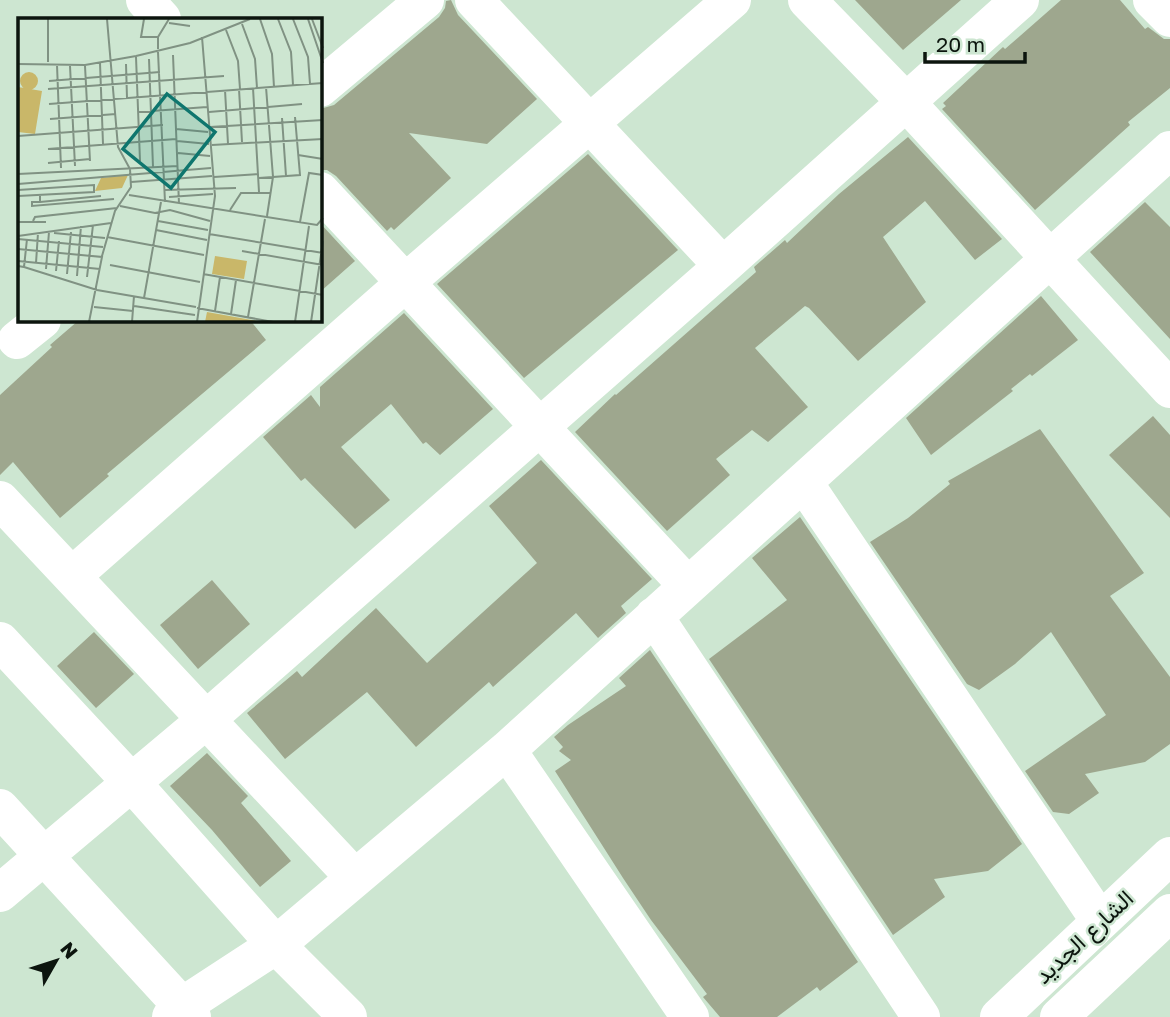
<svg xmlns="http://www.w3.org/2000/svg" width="1170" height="1017" font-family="'Golos Text',Vazirmatn,sans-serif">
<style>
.building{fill:#9ea78e}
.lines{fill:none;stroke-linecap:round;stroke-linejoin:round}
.minor{stroke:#fff;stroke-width:38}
.labels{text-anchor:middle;stroke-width:5;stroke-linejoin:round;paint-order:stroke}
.street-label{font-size:23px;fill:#0c150e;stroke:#cde6d1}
.inset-road{fill:none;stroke:#809283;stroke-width:2}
.view{fill:#0f766e;fill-opacity:0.15;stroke:#0f766e;stroke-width:3.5}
.inset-edge{fill:none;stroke:#0c150e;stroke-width:3.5}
</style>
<rect width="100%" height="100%" fill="#cde6d1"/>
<path class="building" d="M451 0 458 15 537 99 487 144 409 133 451 178 394 230 391 227 387 231 336 176 327 170H320V109L334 105 439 17 445 8 446 1Z
M855 0H961L903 50Z
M1061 0H1120L1145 29 1148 27 1164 39H1170V88L1128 122 1130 125 1035 210 942 109 946 106 943 103 1003 47 1005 49Z
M908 137 1002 239 975 260 925 201 883 237 926 302 858 361 809 308 805 306 755 348 808 407 768 442 752 430 716 459 730 475 667 531 575 432 615 394 616 395 756 272 754 267 785 240 787 243 839 194Z
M588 154 678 250 524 378 437 284Z
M1145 202 1170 227V339L1090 252Z
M320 223 355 261 320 292Z
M1041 296 1078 340 1032 376 1030 374 1011 389 1013 391 931 455 906 418Z
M404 313 493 409 440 455 426 442 423 444 391 404 341 447 390 500 355 529 305 478 301 481 263 437 311 395 320 407V387Z
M79 320H250L266 340 107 474 109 476 60 518 13 462 0 475V395L52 347 50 345Z
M1153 416 1170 435V518L1109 455Z
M1040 429 1144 573 1110 596 1170 677V744L1145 762 1085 774 1099 793 1069 814 1053 812 1025 771 1106 715 1051 632 1015 664 979 690 967 684 870 542 908 518 950 484 948 481Z
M541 460 652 579 621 606 626 613 598 638 576 613 493 687 489 682 416 747 367 692 285 759 247 713 297 671 302 677 376 608 427 663 537 563 489 506Z
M800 517 1022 844 988 871 934 879 945 897 893 935 709 659 787 600 752 558Z
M212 580 250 624 198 669 160 625Z
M94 632 134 674 96 708 57 666Z
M650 650 858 962 820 991 817 987 777 1017H720L703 997 707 994 651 920 623 878 555 771 571 760 559 751 563 747 554 737 568 725 626 686 619 678Z
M207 753 248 796 241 803 291 861 260 887 212 830 170 786Z"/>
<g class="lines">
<path class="minor" d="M145 0 162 19
M474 0 723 266
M807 0 906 102 1170 389
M1152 0 1170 18
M320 88 425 0
M320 191 688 586
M17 340 42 320
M804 483 1100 921
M0 500 354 877
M72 576 405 283 732 0
M654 616 921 1017
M0 641 132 783 276 945 348 1017
M507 750 690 1017
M0 808 192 1017
M0 893 207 719 723 266 1020 0
M171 1017 181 1007 276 945 507 750 1170 150
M999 1017 1170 856
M1059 1017 1170 913"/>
</g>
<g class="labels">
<g class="street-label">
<text transform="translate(1084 937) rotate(-43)" y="8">الشارع الجديد</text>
</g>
</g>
<g transform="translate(18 18)">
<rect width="304" height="304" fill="#cde6d1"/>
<path d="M2 63a9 9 0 1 1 18 0a9 9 0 1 1-18 0ZM0 69 24 73 17 116 0 114ZM110 157 104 170 77 173 83 160ZM197 238 229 243 226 261 194 256ZM189 294 245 304H187Z" fill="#c9b769"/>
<path class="inset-road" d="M126 1 123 19H140V31M242 1 254 36 256 69M260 1 273 34 275 67M275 1 290 39 292 66M290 1 305 45M294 1 305 30M151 5 172 8M224 6 237 41 239 70M208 12 220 43 222 71M140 19 151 1M140 34 147 184M155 37 161 186M118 39 122 143M131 41 135 149M30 44V1M82 45 85 126M0 46 67 47 118 38 172 25 232 1M108 46 109 80M39 47 43 150M52 48 57 148M67 48 72 143M31 63 142 54M248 69 255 159 249 198M235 70 241 174M30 71 206 58M221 71 224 124M207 72 210 126M31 86 305 65M120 94 189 89M191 94 284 86M264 100 268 158M32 101 98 96M192 109 305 102M158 111 190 114M0 118 145 107M159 123 191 126M194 127 305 121M30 131 158 121M160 135 192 138M280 137 305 141M30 145 72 141M0 156 160 148M196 159 240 156M241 160 282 157 277 99M113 164 194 158M0 166 193 150M0 172 76 167V174L0 178M147 172 218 170M22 177V184H14V188L96 181M111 177 299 207 305 200M151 179 195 176M22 184 83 178M102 188 137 195 152 192 192 203M212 192 223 175H253M15 203 17 199 99 190M140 203 190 212M0 204H28M282 204 291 155 305 157M138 212 189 222M36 215 87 220M191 216 305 235M0 218 93 205M89 219 186 237M0 221 85 229M0 231 84 239 71 304M224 233 305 247M84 238 97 193 113 169 112 151 100 129 89 1M0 243 82 251M18 245 20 215M92 247 182 264M0 248 6 249 9 221M6 249 79 272 178 289M28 251 31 214M38 253 41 223M49 256 53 214M185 256 305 277M59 258 63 208M69 259 75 207M126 280 143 184M116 288 177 297M76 289 115 293M179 290 255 304M197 293 202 259M213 296 218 262M230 299 247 201M114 304 116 278M179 304 197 178 184 19M277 304 291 208M293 304 305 223"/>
<path class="view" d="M149 76 197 114 153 170 105 131Z"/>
<rect width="304" height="304" class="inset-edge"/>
</g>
<g transform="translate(56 961) rotate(51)" stroke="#cde6d1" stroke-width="5" paint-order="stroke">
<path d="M0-5L12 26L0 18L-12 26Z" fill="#0c150e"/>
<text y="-10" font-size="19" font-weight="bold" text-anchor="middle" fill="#0c150e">N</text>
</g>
<path d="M925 52v10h100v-10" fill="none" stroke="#0c150e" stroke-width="3.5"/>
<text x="936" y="52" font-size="21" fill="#0c150e" stroke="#cde6d1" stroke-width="5" paint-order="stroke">20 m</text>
</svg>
